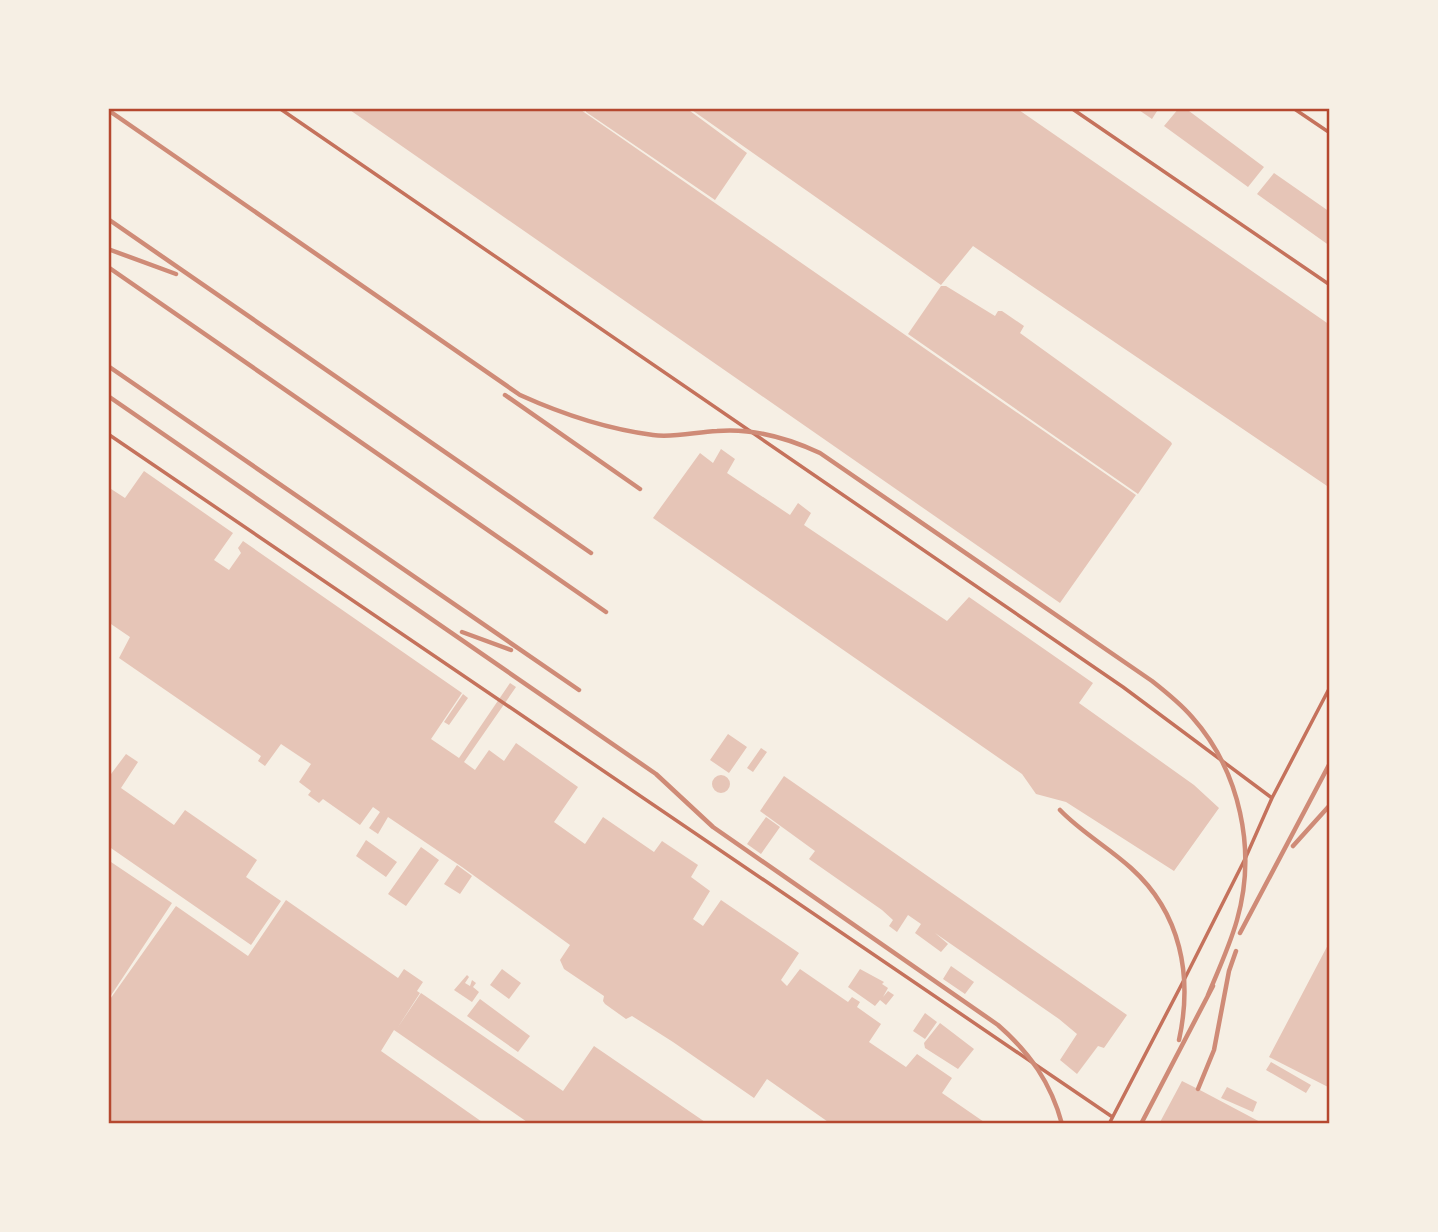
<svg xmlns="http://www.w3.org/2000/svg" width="1438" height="1232" font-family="'Noto Sans',sans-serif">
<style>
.building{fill:#e6c5b7}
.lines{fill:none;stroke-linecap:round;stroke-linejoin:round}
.service{stroke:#c5725c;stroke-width:3.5}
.rail{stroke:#cf8b77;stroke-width:4.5}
.neatline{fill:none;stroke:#b5482f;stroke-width:2.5}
</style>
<rect width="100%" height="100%" fill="#f6efe4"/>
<path class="building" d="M347 108H578L1136 495 1060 603Z
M586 108H686L747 153 715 200 586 112Z
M689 108H1016L1330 325V488L973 246 941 285Z
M1136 108H1159L1152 119Z
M1179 108H1185L1264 167 1248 187 1164 126Z
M1274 173 1330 212V246L1257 194Z
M941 286H946L995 316 998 311H1002L1024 326 1020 333 1171 442 1172 444 1138 494 908 334Z
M721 449 735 459 727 473 790 515 798 503 811 513 804 525 947 621 969 597 1093 683 1079 703 1194 785 1219 808 1174 871 1066 802 1036 794 1022 774 653 518 700 453 713 463Z
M144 471 233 533 214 560 229 570 241 553 238 548 243 541 462 693 431 739 459 758 510 683 516 687 464 762 475 770 489 750 504 761 516 743 578 787 554 822 585 844 603 817 654 852 662 841 698 865 691 877 710 891 693 919 703 926 721 900 799 953 781 980 787 986 800 969 848 1002 852 997 860 1002 857 1007 881 1024 869 1042 906 1067 917 1054 952 1078 942 1093 987 1124H831L767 1079 754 1098 673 1042 632 1016 626 1019 605 1004 603 1001 604 996 564 969 560 960 570 945 462 867 388 817 378 834 369 828 380 812 373 807 360 825 323 799 319 803 308 795 311 791 299 782 311 764 281 744 265 766 258 761 261 756 119 658 130 637 108 622V487L125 498Z
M463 694 468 698 449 725 444 722Z
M728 734 747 747 729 773 710 760Z
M761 748 767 752 753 772 747 768Z
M126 754 138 762 121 788 174 825 185 810 257 860 246 877 281 901 251 945 108 846V778Z
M712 784a9 9 0 1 1 18 0a9 9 0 1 1-18 0Z
M784 776 1127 1015 1104 1048 1098 1046 1077 1074 1060 1060 1077 1034 1059 1019 935 933 948 944 941 952 915 933 921 924 908 915 897 932 889 926 893 920 882 910 809 859 815 851 760 811Z
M766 817 780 827 761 854 747 844Z
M366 840 397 862 386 877 356 856Z
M421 847 439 860 406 906 388 894Z
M108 860 172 903 108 1000Z
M457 865 472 876 460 894 444 884Z
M286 900 398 978 404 969 423 982 417 991 420 993 398 1027 421 993 563 1091 594 1046 708 1124H530L394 1030 381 1051 485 1124H108V1002L176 906 248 956Z
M1330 941V1088L1269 1057Z
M951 966 974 982 965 994 943 979Z
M502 969 521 983 509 999 490 985Z
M860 969 884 982 882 984 888 988 883 997 888 991 894 995 886 1005 880 1000 875 1006 848 987Z
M467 975 469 977 465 983 470 986 472 980 476 983 473 987 479 992 472 1002 454 990Z
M480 999 530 1036 518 1052 467 1016Z
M925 1013 937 1022 925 1039 913 1031Z
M940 1023 974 1049 958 1069 925 1048 924 1043Z
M1271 1062 1311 1085 1306 1093 1266 1070Z
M1182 1081 1198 1089 1264 1124H1159Z
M1227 1087 1257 1102 1253 1112 1221 1098Z"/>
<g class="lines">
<path class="service" d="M279 108 1123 687 1272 798
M1071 108 1330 285
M1293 108 1330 133
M108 434 1111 1116
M1109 1124 1185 978 1245 859 1272 798 1330 687"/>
<path class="rail" d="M108 110 520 395C562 414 607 429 653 435 673 438 696 432 717 431 753 428 788 438 820 453L1152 681C1166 692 1180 703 1192 717 1240 771 1257 850 1237 920 1230 945 1218 971 1208 995
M108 219 591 553
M108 249 176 274
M108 267 606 612
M108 366 579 690
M505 395 640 489
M108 396 656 774 713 827 998 1025C1030 1053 1051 1083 1062 1124
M462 632 511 650
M1060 810C1081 832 1108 847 1131 868 1181 913 1193 976 1179 1040
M1293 846 1330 805
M1240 933 1330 763
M1198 1089 1214 1050 1229 971 1236 951
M1141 1124 1213 986"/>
</g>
<rect width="1438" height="1232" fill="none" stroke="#f6efe4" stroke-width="220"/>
<rect x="110" y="110" width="1218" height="1012" class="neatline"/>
</svg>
